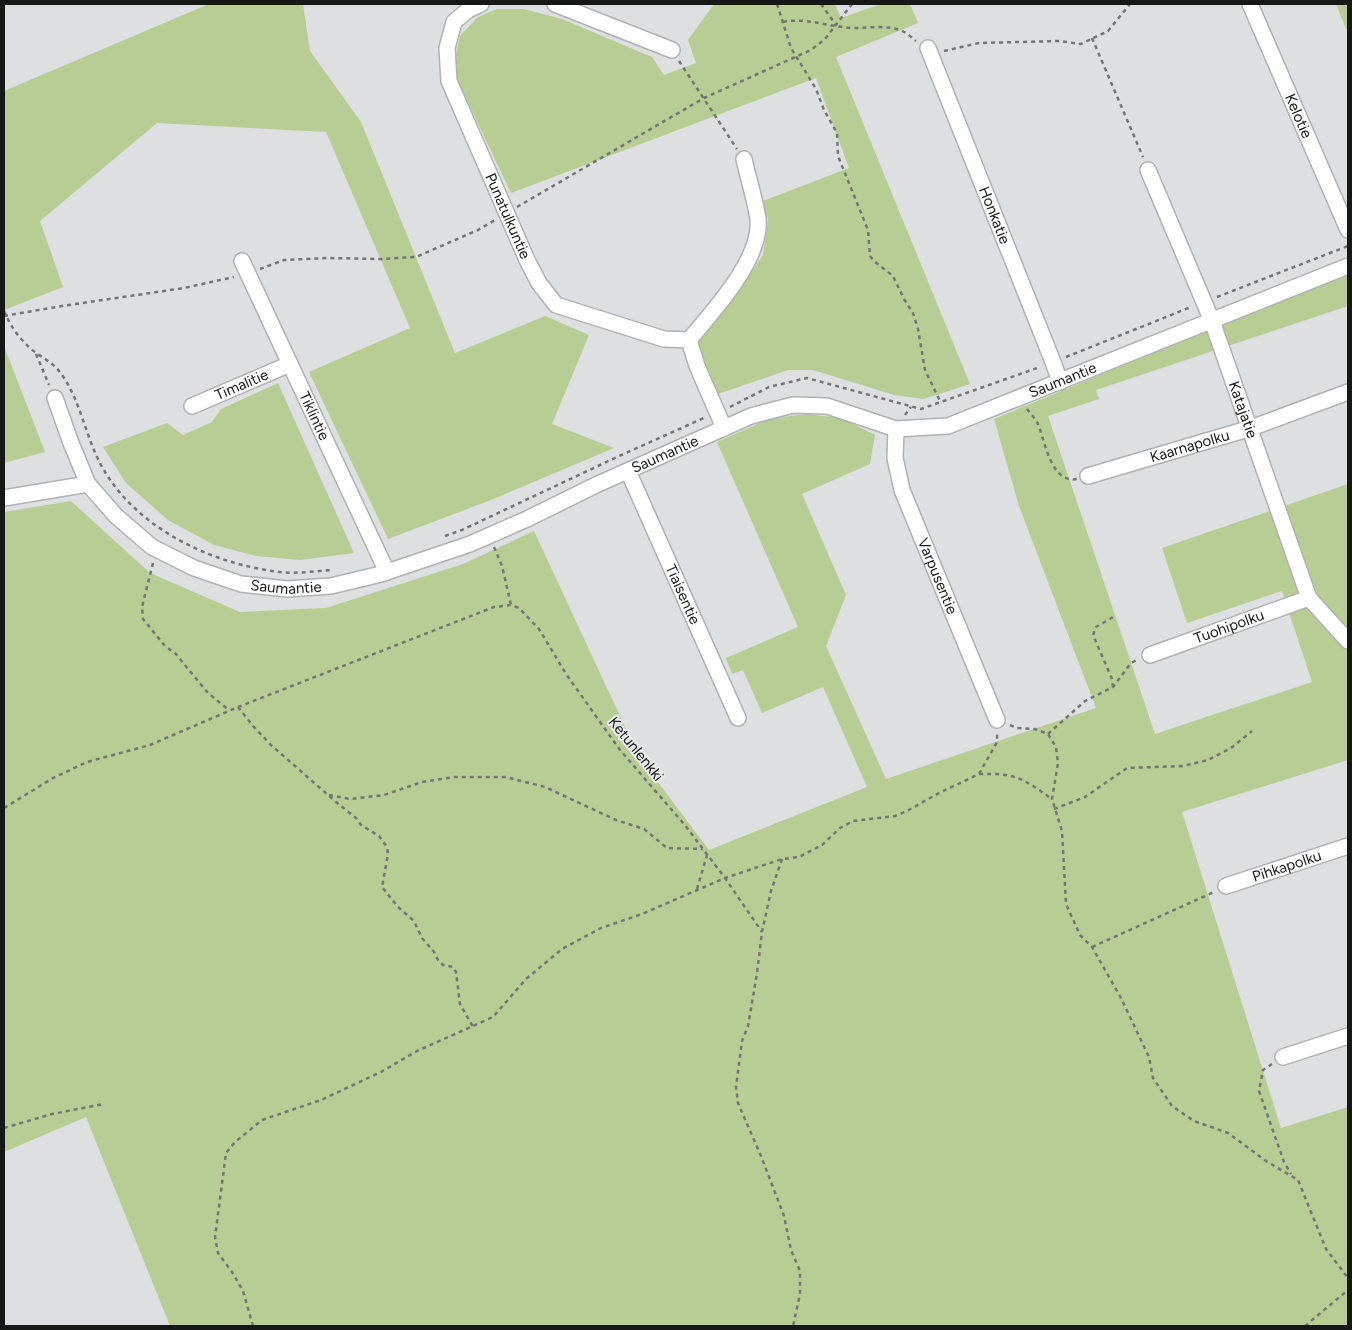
<svg xmlns="http://www.w3.org/2000/svg" width="1352" height="1330" font-family="Figtree,sans-serif">
<style>
.green{fill:#b7cd94}
.lines{fill:none;stroke-linecap:round;stroke-linejoin:round}
.minor-casing{stroke:#b0b1b3;stroke-width:18}
.path{stroke:#747576;stroke-width:2.5;stroke-dasharray:4 4;stroke-linecap:butt}
.minor{stroke:#fff;stroke-width:15}
.labels{text-anchor:middle;stroke-width:4;stroke-linejoin:round;paint-order:stroke}
.street-label{font-size:15px;fill:#161717;stroke:#eaecee}
</style>
<rect width="100%" height="100%" fill="#dddfe1"/>
<path class="green" d="M209 4H303L310 51 361 122 455 353 545 316 589 335 552 424 614 448 491 500 388 539 309 372 410 328 326 132 157 123 40 221 63 287 4 310V91Z
M714 4H835L841 18 881 4H910L918 23 836 57 970 384 924 399 894 395 813 370H788L718 394 704 369 696 341 740 289 763 255 768 219 763 201 849 168 816 78 511 193 457 79 456 55 460 36 478 17 497 9H524L562 19 652 57 664 75 696 63 688 40Z
M1336 4H1348V28L1346 29Z
M1348 272V306L1096 390 1099 399 1048 416 1155 734 1312 682 1282 591 1187 623 1162 548 1348 484V760L1182 812 1281 1128 1348 1107V1326H170L86 1117 4 1152V512L71 501 150 573 240 612 326 608 463 564 534 531 639 757 709 850 867 787 823 687 762 713 743 670 732 674 726 658 798 627 717 442 769 419 806 414 841 418 875 435 870 464 802 494 846 595 826 646 886 779 1096 708 1019 506 994 419Z
M4 346 45 452 4 463Z
M278 383 354 553 300 560 256 556 214 545 168 520 126 483 103 447 167 423 183 435 212 422 221 409Z"/>
<g class="lines">
<defs>
<g id="minor">
<path id="s1" d="M481 4 468 10 454 22 447 48 449 81 527 260 539 283 556 305 664 339 689 340 697 366 724 428"/>
<path d="M555 4 672 50"/>
<path id="s2" d="M1250 4 1348 230"/>
<path id="s3" d="M928 48 1053 362 1060 382"/>
<path id="s4" d="M1148 170 1212 321 1309 598 1348 641"/>
<path id="s5" d="M242 261 387 572"/>
<path d="M689 340C713 311 762 259 758 219 755 199 748 178 744 159"/>
<path id="s6" d="M55 398 71 443 88 484 116 516 152 547 194 568 241 584 287 589 331 586 381 574 470 544 527 519 598 484 751 416 793 405 827 406 896 429 948 426 1348 266"/>
<path id="s7" d="M192 406 290 364"/>
<path id="s8" d="M896 429 895 458 902 490 997 720"/>
<path id="s9" d="M628 471 738 718"/>
<path id="s10" d="M1088 476 1251 428 1348 392"/>
<path d="M4 498 88 484"/>
<path id="s11" d="M1150 655 1309 598"/>
<path id="s12" d="M1226 886 1348 846"/>
<path d="M1283 1057 1348 1036"/>
</g>
</defs>
<use href="#minor" class="minor-casing"/>
<path class="path" d="M777 4 791 48 816 89 824 110 837 133 838 156 868 230 870 256 874 261 893 276 904 299 913 313 918 329 925 370 940 401
M821 4 836 25
M783 22C807 17 828 27 853 28 869 28 885 25 900 30 906 32 911 37 916 41
M1092 38 1143 157
M944 51 979 43 1059 41 1081 44 1108 31 1130 4
M679 61 737 149
M517 207 704 98 811 50 825 39 852 4
M260 269 284 260 327 258 381 259 416 257 478 230 495 220
M1217 297 1348 246
M4 311C11 328 22 342 36 353 47 360 57 366 64 378 81 404 86 437 101 465 135 528 211 564 280 572 297 574 315 571 333 570
M4 316 62 306 184 288 234 277
M36 354 49 385
M1066 357 1191 307
M730 407 769 387 807 378 921 409 1040 367
M1027 409C1030 413 1034 417 1037 422 1045 439 1050 484 1077 479
M905 415 911 407
M445 536 462 530 617 457 706 417
M494 547 502 566 511 605
M153 563 142 607 143 619 165 646 175 653 208 693 229 710
M1113 687 1112 679 1093 635 1096 627 1115 616
M238 707 253 726 271 745 336 802 357 819 361 825 379 836 387 847 388 854 382 887 398 907 414 921 422 938 434 952 438 960 443 965 453 967 456 972 460 1004 473 1027
M1010 725 1017 728 1035 729 1048 734 1056 747 1058 763 1052 799 1062 831 1066 904 1080 935 1092 947 1121 998 1149 1057 1153 1078 1172 1106 1194 1121 1228 1133 1266 1161 1298 1180 1326 1249 1348 1278
M1048 734 1085 701 1113 687 1131 663 1139 659
M979 774C1016 773 1022 778 1052 799
M329 795 350 799 384 795 422 782 454 777H506L545 787 616 820 644 829 667 848 703 849
M4 808 53 778 87 762 150 745 238 707 494 607 511 605 519 608 539 629 566 674 620 750 684 824 725 878 782 859 799 857 822 845 840 828 853 821 895 816 907 811 939 793 979 774 997 742V732
M1054 809 1085 797 1127 768 1183 766 1208 760 1231 748 1252 731
M782 859 771 891 762 932 757 973 748 1026 742 1041 736 1087 738 1103 761 1156 784 1216 791 1250 800 1271V1294L793 1326
M697 889 707 855
M1092 947 1214 892
M1272 1064 1263 1070 1259 1091 1284 1162 1291 1174
M4 1128 52 1114 104 1104
M253 1326 243 1291 232 1272 218 1253 215 1237 226 1153 235 1142 262 1120 321 1100 381 1072 417 1051 493 1017 526 979 562 949 601 928 642 914 725 878 762 932
M1305 1326 1348 1290"/>
<use href="#minor" class="minor"/>
</g>
<g class="labels">
<g class="street-label">
<text dy="5" stroke="none"><textPath href="#s2" startOffset="122">Kelotie</textPath></text>
<text dy="5" stroke="none"><textPath href="#s3" startOffset="180">Honkatie</textPath></text>
<text dy="5" stroke="none"><textPath href="#s1" startOffset="240">Punatulkuntie</textPath></text>
<text dy="5" stroke="none"><textPath href="#s6" startOffset="1149">Saumantie</textPath></text>
<text dy="5" stroke="none"><textPath href="#s7" startOffset="54">Timalitie</textPath></text>
<text dy="5" stroke="none"><textPath href="#s4" startOffset="258">Katajatie</textPath></text>
<text dy="5" stroke="none"><textPath href="#s5" startOffset="171">Tiklintie</textPath></text>
<text dy="5" stroke="none"><textPath href="#s10" startOffset="106">Kaarnapolku</textPath></text>
<text dy="5" stroke="none"><textPath href="#s6" startOffset="729">Saumantie</textPath></text>
<text dy="5" stroke="none"><textPath href="#s8" startOffset="155">Varpusentie</textPath></text>
<text dy="5" stroke="none"><textPath href="#s6" startOffset="324">Saumantie</textPath></text>
<text dy="5" stroke="none"><textPath href="#s9" startOffset="135">Tiaisentie</textPath></text>
<text dy="5" stroke="none"><textPath href="#s11" startOffset="84">Tuohipolku</textPath></text>
<text transform="translate(636 749) rotate(51)" y="5">Ketunlenkki</text>
<text dy="5" stroke="none"><textPath href="#s12" startOffset="64">Pihkapolku</textPath></text>
</g>
</g>
<rect width="1352" height="1330" fill="none" stroke="#161717" stroke-width="10"/>
</svg>
